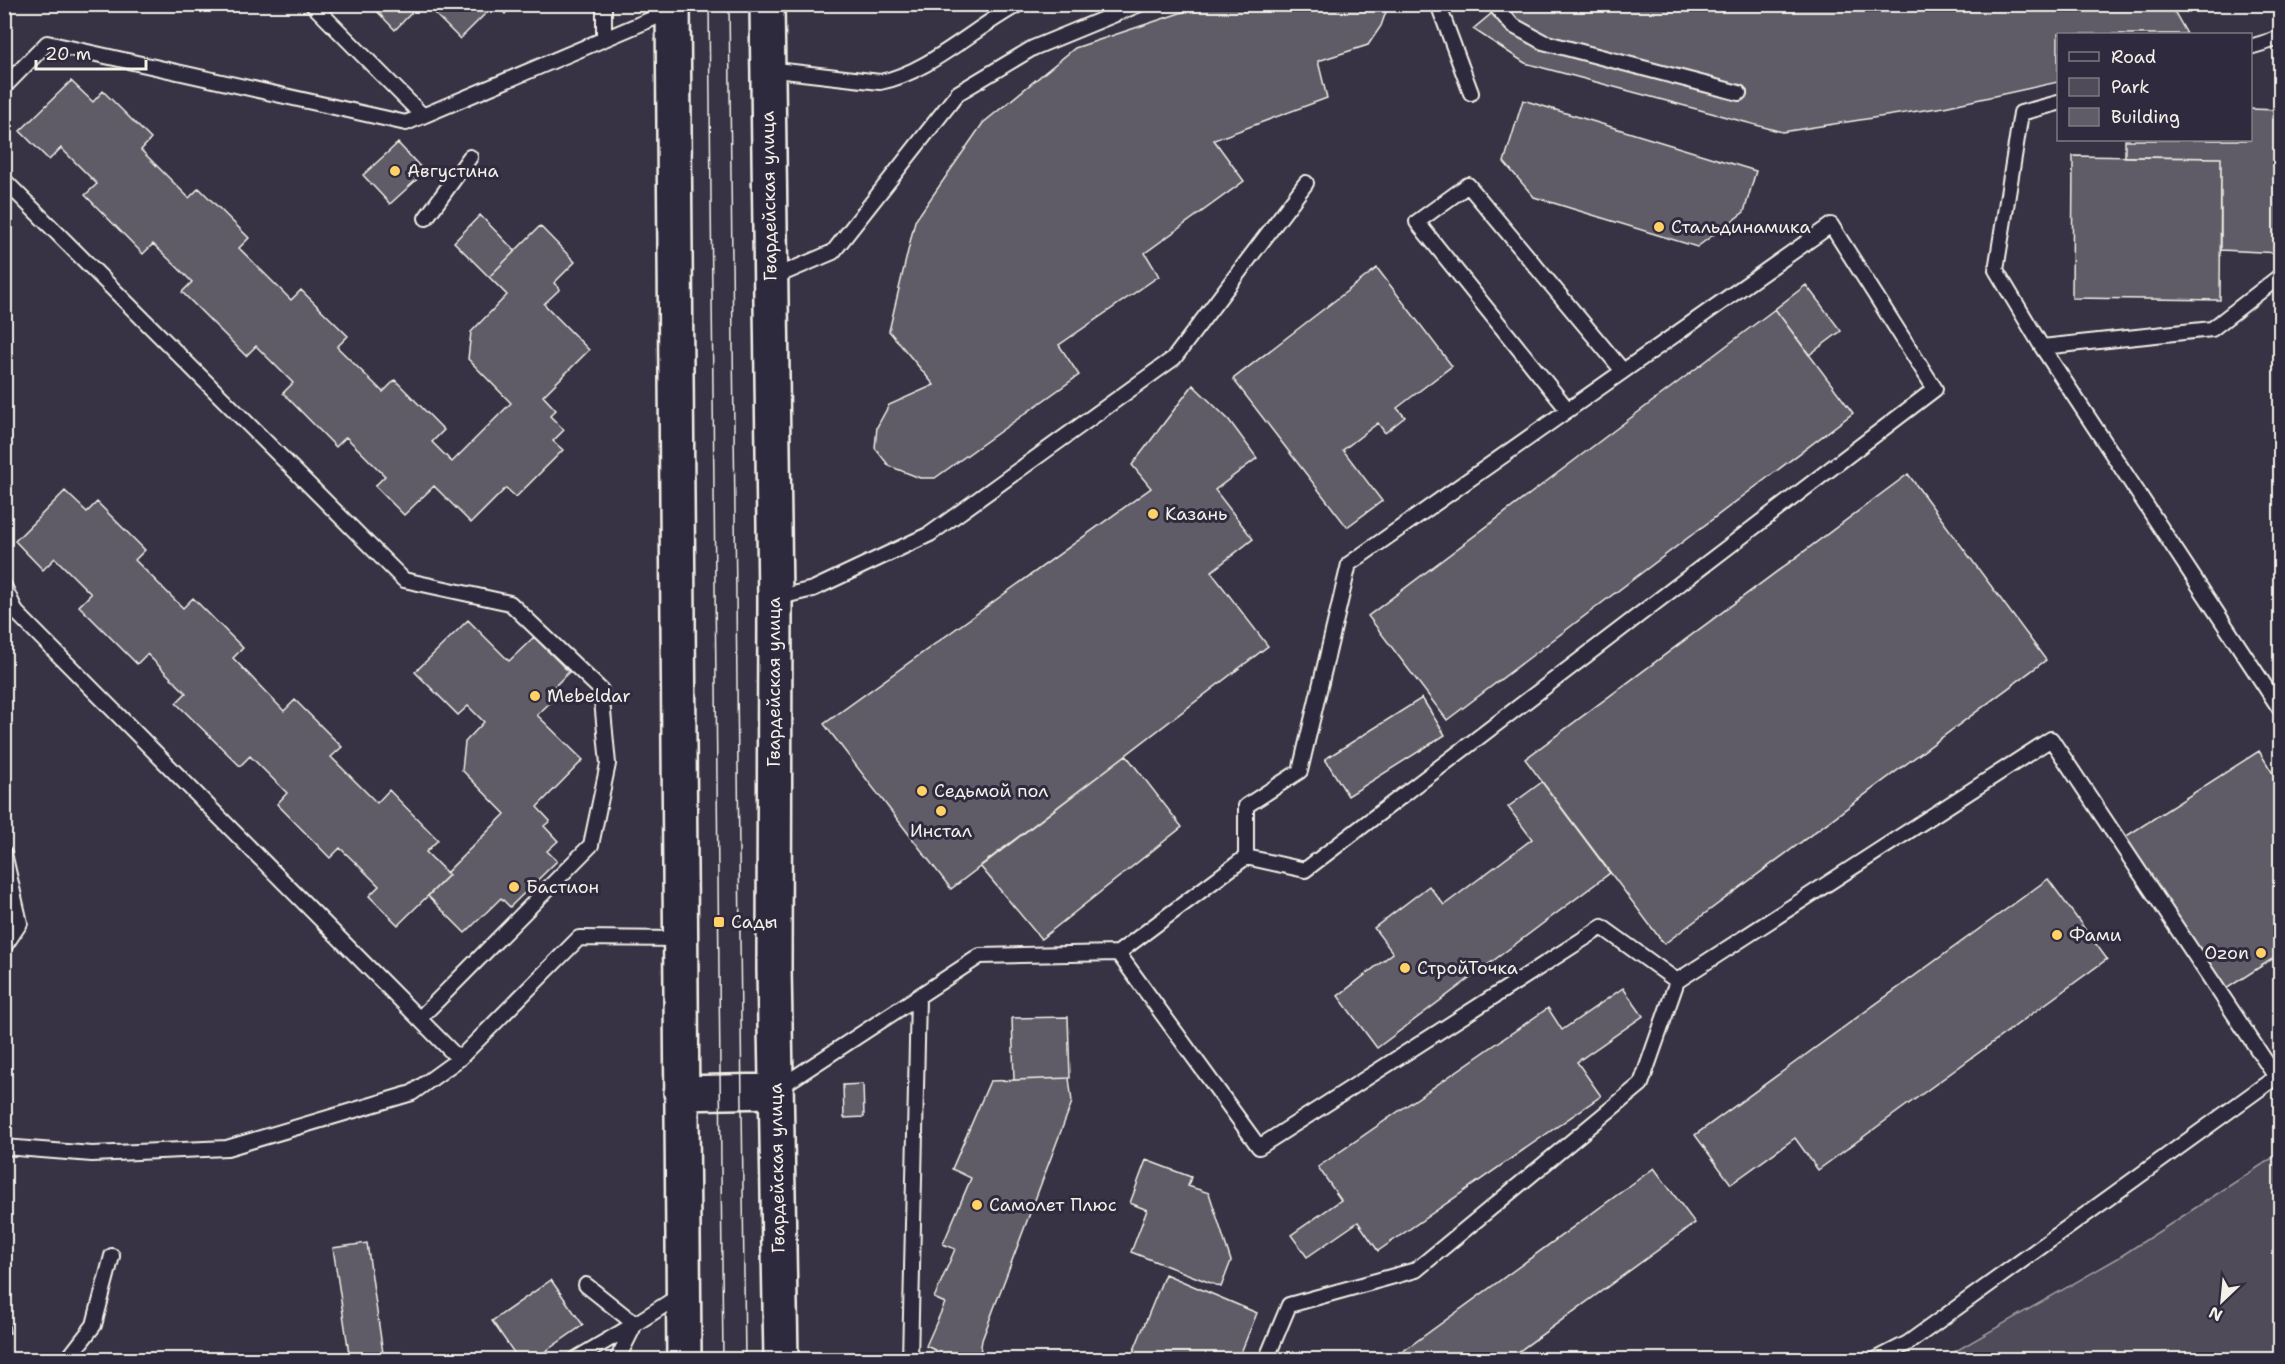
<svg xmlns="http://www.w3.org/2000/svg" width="2285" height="1364" font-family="'Shantell Sans',sans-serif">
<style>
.green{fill:#504b59;stroke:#a29ea0;stroke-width:1.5}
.building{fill:#5f5c67;stroke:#f4f1e8;stroke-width:1.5}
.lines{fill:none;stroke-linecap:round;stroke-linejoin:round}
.lane-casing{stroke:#f4f1e8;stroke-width:18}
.secondary-casing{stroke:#f4f1e8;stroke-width:38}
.lane{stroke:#2f2a3d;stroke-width:14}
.secondary{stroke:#2f2a3d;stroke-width:33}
.tram{stroke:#f4f1e8;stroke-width:1.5}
.poi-dot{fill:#ffd166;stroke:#2f2a3d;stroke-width:2}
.labels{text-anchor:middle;stroke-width:6;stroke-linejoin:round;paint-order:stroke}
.poi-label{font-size:18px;fill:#f4f1e8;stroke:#2f2a3d;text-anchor:start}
.street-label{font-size:18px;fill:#f4f1e8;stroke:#2f2a3d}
</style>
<rect width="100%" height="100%" fill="#373244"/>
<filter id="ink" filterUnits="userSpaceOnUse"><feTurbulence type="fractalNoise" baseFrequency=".0167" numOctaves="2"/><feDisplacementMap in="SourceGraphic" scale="12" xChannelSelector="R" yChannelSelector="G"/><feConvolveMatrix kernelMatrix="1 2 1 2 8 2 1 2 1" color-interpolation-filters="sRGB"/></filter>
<g filter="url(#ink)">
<path class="green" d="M2280 1153V1359H1942L2118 1258Z"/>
<path class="building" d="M370 4H420L395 30Z
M425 4H495L460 39Z
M496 4H514L505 14Z
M1207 4H1388V6L1381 26 1368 45 1318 61 1327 98 1214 140 1244 181 1145 253 1159 276 1059 345 1079 375 935 478H920L889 466 875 448 877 427 889 405 934 385 889 331 915 221 983 123 1075 48Z
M1503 4H2182L2173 9 2187 34H2058V82L1944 107 1782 132 1525 63 1473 29Z
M71 81 93 102 103 91 151 139 141 150 189 198 199 188 249 238 239 248 291 300 301 290 348 336 337 347 383 392 395 380 444 430 432 442 452 462 511 403 468 359 471 332 507 295 489 277 540 226 575 262 554 283 560 289 544 304 589 350 543 396 556 410 550 416 564 430 553 441 563 450 516 497 506 488 471 523 434 486 404 515 375 486 385 476 346 437 336 447 283 393 293 383 256 346 246 356 182 292 192 282 174 264 153 244 143 254 85 195 97 184 61 148 49 160 20 131Z
M1523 100 1756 171 1744 212 1697 247 1534 197 1504 162Z
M2250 109 2280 110V253L2221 250V158L2125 157V140H2250Z
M398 143 425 172 390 204 363 175Z
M2073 156 2221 158 2220 300 2072 298Z
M480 215 515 251 489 277 454 242Z
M1377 268 1452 366 1397 408 1405 417 1385 433 1378 423 1343 450 1382 501 1347 527 1233 379Z
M1806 285 1841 331 1809 355 1775 309Z
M1775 309 1853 413 1447 720 1368 616Z
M1193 385 1229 420 1257 458 1215 490 1253 539 1211 572 1268 646 951 889 824 724 1151 488 1132 465Z
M1908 474 2046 660 1664 944 1525 759Z
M65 491 87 512 97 502 145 550 135 560 183 608 193 598 243 648 233 658 284 711 295 700 342 747 331 757 377 803 389 790 438 840 426 852 449 875 398 925 369 896 379 886 360 867 340 848 330 858 277 804 287 793 250 756 240 766 176 703 186 693 147 654 137 664 79 606 91 594 55 558 43 570 15 541Z
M468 620 509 661 534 637 569 672 548 693 554 699 537 715 583 760 537 807 550 821 544 826 558 841 547 851 557 861 510 907 501 898 465 933 428 896 449 875 446 873 505 814 462 770 465 742 484 722 468 706 458 715 415 672Z
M1422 698 1445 735 1348 796 1325 759Z
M2259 751 2280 785V954L2223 991 2125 837Z
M1126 755 1182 827 1041 939 980 866Z
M1542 782 1610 873 1377 1048 1338 996 1393 953 1374 928 1429 886 1444 905 1532 839 1508 807Z
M2048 879 2107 959 1818 1170 1795 1138 1731 1184 1695 1135Z
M1623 988 1643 1016 1577 1062 1601 1096 1378 1251 1358 1222 1307 1257 1291 1235 1341 1200 1318 1167 1548 1008 1562 1030Z
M1068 1017 1070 1078 1014 1080 1012 1018Z
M1069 1078 1072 1102 982 1340 979 1360H934L937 1351 926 1346 945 1303 934 1298 955 1249 943 1244 971 1178 952 1169 990 1081Z
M863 1084 864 1117 844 1118 843 1085Z
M1146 1160 1191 1177 1188 1186 1209 1193 1231 1261 1221 1287 1131 1252 1147 1210 1130 1203Z
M1654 1168 1695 1223 1507 1360H1391Z
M367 1243 384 1360H350L333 1248Z
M1165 1274 1257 1313 1238 1360H1130Z
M551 1280 583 1325 533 1360H519L492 1321Z
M4 1291 10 1333H4Z"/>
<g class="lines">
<defs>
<path id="lane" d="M312 4 423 116
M1438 4 1471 93
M1494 4 1512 25 1543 42 1739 93
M604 39V4
M2250 47 2280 38
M767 69 880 82C928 73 975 27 1019 4
M4 87 47 43 406 123 673 10
M4 180 404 580 510 603 601 690 608 764 591 845 419 1019
M426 218 470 157
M2280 276 2212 329 2042 347 2280 709
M772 278 833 252 958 93 1033 48 1140 4
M2042 347 1996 270 2021 113 2058 103
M1568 410 1417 222 1468 185 1623 371
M4 586 16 612 459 1059 579 938 680 939
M776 598 813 589 930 534 1174 358 1306 183
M4 853 20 923 4 947
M1118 953 1246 857V806L1300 771 1349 564 1831 225 1935 389 1305 870 1246 857
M777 1089 980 956 1118 953 1259 1147 1602 927 1677 981 2051 739 2276 1077
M4 1147 92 1154 227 1148 412 1093 459 1059
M586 1285 635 1324 617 1360
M67 1360 94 1325 112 1256
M574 1360 635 1324 682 1294
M910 1360 918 997
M1266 1360 1289 1305 1416 1270 1641 1084 1677 981
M1875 1360 1908 1343 2280 1074"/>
<path id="secondary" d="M673 4 684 1360
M767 4 775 599 774 968 781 1360
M681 1093 776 1091"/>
</defs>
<use href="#lane" class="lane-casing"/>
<use href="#secondary" class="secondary-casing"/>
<use href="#lane" class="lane"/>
<use href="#secondary" class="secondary"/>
<path class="tram" d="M709 4 723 1360
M729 4 745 1360"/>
</g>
</g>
<g class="poi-dot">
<circle cx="395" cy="171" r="6"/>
<circle cx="1659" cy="227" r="6"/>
<circle cx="1153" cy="514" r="6"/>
<circle cx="535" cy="696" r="6"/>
<circle cx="922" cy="791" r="6"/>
<circle cx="941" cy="811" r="6"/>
<circle cx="514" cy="887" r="6"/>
<rect x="713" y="916" width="12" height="12" rx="3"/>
<circle cx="2057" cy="935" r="6"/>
<circle cx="2261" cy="953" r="6"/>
<circle cx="1405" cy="968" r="6"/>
<circle cx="977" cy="1205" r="6"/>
</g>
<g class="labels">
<g class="poi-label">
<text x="407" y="177">Августина</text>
<text x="1671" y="233">Стальдинамика</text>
<text x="1165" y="520">Казань</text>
<text x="547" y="702">Mebeldar</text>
<text x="934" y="797">Седьмой пол</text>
<text x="941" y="837" text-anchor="middle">Инстал</text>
<text x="526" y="893">Бастион</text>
<text x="731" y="928">Сады</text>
<text x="2069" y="941">Фами</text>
<text x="2249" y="959" text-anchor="end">Ozon</text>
<text x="1417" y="974">СтройТочка</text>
<text x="989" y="1211">Самолет Плюс</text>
</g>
<g class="street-label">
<text transform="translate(769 196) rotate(-91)" y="6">Гвардейская улица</text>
<text transform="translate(774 682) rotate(-90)" y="6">Гвардейская улица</text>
<text transform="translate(777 1168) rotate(-91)" y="6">Гвардейская улица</text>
</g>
</g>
<rect width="2285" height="1364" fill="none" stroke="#2f2a3d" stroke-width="24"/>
<rect x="12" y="12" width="2261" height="1340" fill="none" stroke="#f4f1e8" stroke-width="2" filter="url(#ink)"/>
<rect x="2057" y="33" width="195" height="108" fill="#2f2a3d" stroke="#7e7a81" stroke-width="1.5"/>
<rect x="2069" y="52" width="30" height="9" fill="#2f2a3d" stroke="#7e7a81" stroke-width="1.5"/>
<text x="2111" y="63" font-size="18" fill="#f4f1e8">Road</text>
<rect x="2069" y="78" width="30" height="18" fill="#504b59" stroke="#7e7a81" stroke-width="1.5"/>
<text x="2111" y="93" font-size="18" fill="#f4f1e8">Park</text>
<rect x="2069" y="108" width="30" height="18" fill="#5f5c67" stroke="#7e7a81" stroke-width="1.5"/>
<text x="2111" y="123" font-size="18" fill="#f4f1e8">Building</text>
<g transform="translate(2222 1301) rotate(206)" stroke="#2f2a3d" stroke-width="4.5" paint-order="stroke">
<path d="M0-4.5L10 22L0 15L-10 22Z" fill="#f4f1e8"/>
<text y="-9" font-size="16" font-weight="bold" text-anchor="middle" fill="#f4f1e8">N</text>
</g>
<path d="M36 60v9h110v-9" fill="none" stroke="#f4f1e8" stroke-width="3"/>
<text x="45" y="60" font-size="18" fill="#f4f1e8" stroke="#2f2a3d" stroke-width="4.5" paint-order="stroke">20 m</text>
</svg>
